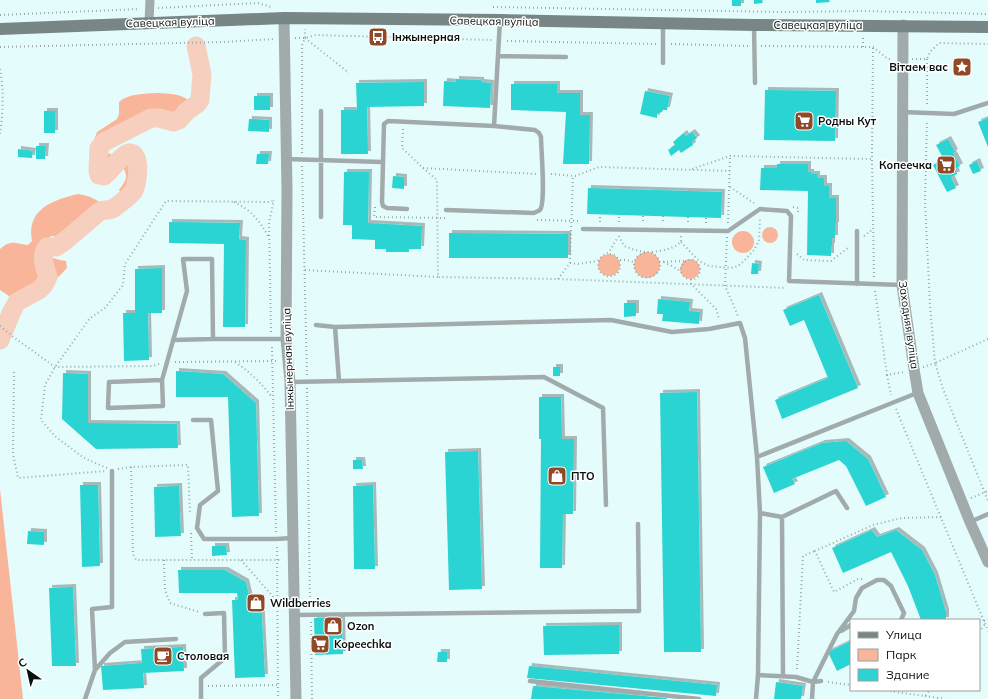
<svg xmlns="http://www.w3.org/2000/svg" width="988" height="699" font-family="Mulish,sans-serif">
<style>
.green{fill:#f9b599}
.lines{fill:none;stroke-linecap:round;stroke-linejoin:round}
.river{stroke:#f7cfbe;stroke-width:19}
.building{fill:#2bd4d2;filter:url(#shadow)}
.path{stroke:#97aaa9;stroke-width:2;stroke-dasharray:1 3;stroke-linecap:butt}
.service{stroke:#a1abab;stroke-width:4.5}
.minor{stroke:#a1abab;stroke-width:9}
.tertiary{stroke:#a1abab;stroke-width:11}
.secondary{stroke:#788786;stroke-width:12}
.labels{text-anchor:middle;stroke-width:3;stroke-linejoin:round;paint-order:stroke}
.street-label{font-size:11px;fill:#081110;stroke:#fff}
.poi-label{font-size:11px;font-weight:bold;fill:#081110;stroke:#fff;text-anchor:start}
</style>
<defs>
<filter id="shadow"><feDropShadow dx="3" dy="-3" stdDeviation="0" flood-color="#0004"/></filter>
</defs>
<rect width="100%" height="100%" fill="#e4fdfc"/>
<path class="green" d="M158 93C169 94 182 93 190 102 189 108 189 113 184 116 175 124 162 121 151 125 147 127 150 127 146 129 134 135 105 133 108 153L113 155 124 153 135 155C148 175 140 179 125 193H121L119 190C122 186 125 182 126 178 127 171 121 163 113 164 107 164 104 166 98 165L92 155 93 143 97 132 117 119 119 114V102C129 93 145 94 158 93Z
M78 194C90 196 98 199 106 208 104 214 86 231 80 238L51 236 47 241 44 248C48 259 56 259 66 261L67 268C59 276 37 301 28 303 27 304 22 303 21 303 14 301 7 294 0 290V249C12 239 15 244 28 245L32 241C26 209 53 200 78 194Z
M762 235a8 8 0 1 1 16 0a8 8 0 1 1-16 0Z
M732 242a11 11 0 1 1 22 0a11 11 0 1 1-22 0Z
M634 265a13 13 0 1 1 26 0a13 13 0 1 1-26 0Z
M598 265a11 11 0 1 1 22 0a11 11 0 1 1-22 0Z
M680 269a10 10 0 1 1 20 0a10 10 0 1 1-20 0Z
M0 489 23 699H0Z"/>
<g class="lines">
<path class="river" d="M0 340 12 311 17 302 39 290 44 285 48 277C45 267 40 256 47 247H56L65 241 100 211C105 209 109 211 114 208 120 203 128 198 133 192 138 186 142 151 129 153 121 155 111 171 104 176L99 175 98 171 99 148 104 142 151 118H159L174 122 179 120 187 111 197 104 200 100 202 74 196 46"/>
</g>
<path class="building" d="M732 0H741V6H732Z
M754 0H762L763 3 754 4Z
M816 0H829L830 2 816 3Z
M456 79 481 80V82L491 83 490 108 443 106 444 81 456 82Z
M424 82V106L367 107 368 154H341V110H357L356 83Z
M511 84H557V93H580V115H590L589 164H563L566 112 511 110Z
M765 90 836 91 835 141 764 140Z
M645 91 670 96 667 110H663L662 112 657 114V118L640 114Z
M254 96H270V110H254Z
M44 111H55V133H44Z
M988 118V147L978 122Z
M249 119 269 120V132L248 131Z
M692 132 697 138 692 142 693 145 681 153 679 150 671 156 668 150 675 145 673 142 684 133 686 136Z
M948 139 955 152 953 153 960 166 955 169 957 174 951 177 956 188 947 192 933 165 940 161V157L942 156 936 145Z
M36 146H46L45 159H36Z
M18 149 33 151 32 158 18 157Z
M257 154H269L268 164H256Z
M977 161 981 171 973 174 969 165Z
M777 164H808V172H811V174H817V178H824V186H829V198H836V225H835V238H832V246H831V256L807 255 808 191 760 190 761 168H777Z
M344 172H369L368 223 422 226 421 249H409V252H386V249H375V240L352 239V225H343Z
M393 176 404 177V189L392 188Z
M588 188 722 192 721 218 587 214Z
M169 222 240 223 239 239 246 240 245 327H223L224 244 169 243Z
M449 233 568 234V258H449Z
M752 263 759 264 758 274H751Z
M162 268V313H148L149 360 124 361 123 313H135V269Z
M819 295 858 388 782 419 775 400 828 378 804 320 790 326 783 310Z
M658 299 690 302 689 311 700 312 699 324 662 321 663 314H657Z
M624 303H636V316L624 317Z
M553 367H560V376H553Z
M176 371 223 374 256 403 259 516 232 517 228 397H176Z
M63 373 88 374V423L177 424 178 448 96 449 62 419Z
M697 392 701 652H664L660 393Z
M539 397H561L562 439H574L573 514H563L562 568H540L541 439H539Z
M846 441 868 459 886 497 866 506 846 466 839 460 792 479 795 484 774 493 763 467 822 443Z
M478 451 482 589 449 590 445 452Z
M353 460H362L363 469H353Z
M80 485H98L100 566 82 567Z
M373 485 375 569H354L353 486Z
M179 486 181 536 155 537 154 487Z
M872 530 877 537 896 530 922 550 935 575 946 612V620H921L908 586 891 552 843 573 832 548Z
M28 531 44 532V545L27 544Z
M212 546H226L227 555 212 556Z
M178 570H225L246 582 250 599H261L265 677 235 678 232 600H238L237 593H179Z
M73 587 76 666H52L49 588Z
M342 617 343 654 315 655 314 618Z
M619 625V654L544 655 543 626Z
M851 641V664L837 671 828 652Z
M183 647 184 671 143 673 144 688 103 690 101 666 142 663 141 649Z
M438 652H447V662H437Z
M529 666 717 685 716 696 527 678Z
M776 682 803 686 801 699H774Z
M533 686 667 698V699H531Z"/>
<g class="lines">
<path class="path" d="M493 7 783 12 863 11 988 14
M158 8 258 3 271 7
M0 15 140 9
M295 38H305L316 35 492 40
M305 38 349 73
M507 41 656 44
M671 44 748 46
M761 46 873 47 888 59H892
M0 47 223 42 275 39
M863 47V36
M873 48 872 159 874 277
M912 59H927L930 52 939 43 988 44
M927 59V105
M0 69C4 90 3 112 0 134
M403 129 402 148 423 168 536 174
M302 153V45L305 38V29
M302 166 307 375
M423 168 437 180 438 277 558 279 786 288
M692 169 730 156 872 159
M551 174 575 176 599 167 730 171
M730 187 754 203
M234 202C253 211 258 220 269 237
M375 207 374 217 446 218
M793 207 798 208V213
M643 216V222
M663 216V223
M688 217V223
M706 218V224
M537 220 580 221
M600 222V214
M619 222V215
M728 223 730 156
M619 236 624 246 635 250 645 252
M864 236 873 229
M727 237 725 286 738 316
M681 242 699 261 709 266 731 268 738 266 745 260 754 250 759 241 760 218
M652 252C662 251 673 249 681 242V236
M797 254 804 260 831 261 849 247
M601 257C597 264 597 269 602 274L609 277 617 274C624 265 619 253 607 254
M620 260H626L634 262C633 290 673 275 656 256 649 248 638 253 634 262
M659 262 686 261
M664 262C669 265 677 268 681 272 682 274 683 276 685 277 689 281 696 280 699 275 700 272 701 268 699 266 694 254 680 261 681 272
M570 263 578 264 597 261 604 255 609 252 618 237
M305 270 438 277
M558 279 570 263 573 175
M691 279V284L716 309 719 319
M875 291 887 375 904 372
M0 326 12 336 55 367 153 366 159 364
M271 332 269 222 274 200
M988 339 935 363 943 389 988 501
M272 347 276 532
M175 362 279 361
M235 362C250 372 261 383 272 397
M923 367 935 363 930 305 925 202 927 120
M14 372 13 454 18 478 106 471
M887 375 891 395
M307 388 310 607
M896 409 988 631
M131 467 133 554 136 560H282
M107 468 84 458 56 437 41 420 45 385 55 367 90 318 105 308 123 285 125 264 166 201 271 202 273 201
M118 469 131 467 188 465 190 514
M971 498 988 491
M191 533 192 560
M277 547 278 699
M164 560 165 590 170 603 199 612
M241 560 277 601
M862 579H858L834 592 815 551 873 525 902 518 942 517
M984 621 988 620
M311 622 312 699
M979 632 985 624
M797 669 803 556 815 551
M828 682 851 685
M208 686 279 685
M882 690 925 696 930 690
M925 696 945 699"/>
<path class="service" d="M754 25 755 83
M498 56 566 57
M663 63V24
M321 111V217
M902 112 954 114 988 103
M286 159 382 162
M407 209 387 208 383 206 382 202 384 124 388 121 494 126 500 20
M446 210 534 213C535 212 539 211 540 210 546 202 541 149 541 137L539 133 535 130 494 126
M583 229 728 231 760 209 787 211 791 216 789 281 902 285
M857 231V284
M316 325 335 327 611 320 672 332 709 329 740 323 745 338 757 457 760 513 758 675 756 699
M335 327 339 381
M173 340 213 339
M162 380 163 406 108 408 109 382 162 380 187 291 183 259H212L213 339H286
M290 382 544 377 603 408 606 505
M193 420H211L218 491 200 505 197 528 204 539H276L293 538
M757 457 917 393
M760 513 782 517
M970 522 988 514
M294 615 639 611 638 524
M841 631 851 625
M95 670 110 653 125 642 176 639
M758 675 796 677 813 682 821 681
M783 676 782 517 836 491 847 508
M530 681 699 699
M85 699 95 670 92 609 112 607V471
M201 699V678L225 658 224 613 205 614
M812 699 813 682 837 634 854 611 856 598 862 588 877 580H884L891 586 904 613 901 620"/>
<path class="minor" d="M149 22 150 0"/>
<path class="tertiary" d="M284 18 287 190 286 339 290 382 296 699
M903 25 902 285 914 369 918 393 970 522 988 562"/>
<path class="secondary" d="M0 29 284 18 500 20 754 25 988 27"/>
</g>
<defs>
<symbol id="bus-square" viewBox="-11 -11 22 22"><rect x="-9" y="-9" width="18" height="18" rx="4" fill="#904827" stroke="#fff"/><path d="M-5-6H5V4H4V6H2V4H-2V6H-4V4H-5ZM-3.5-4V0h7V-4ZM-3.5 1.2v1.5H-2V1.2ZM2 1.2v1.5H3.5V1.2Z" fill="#fff"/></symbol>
<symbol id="sight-square" viewBox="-11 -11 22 22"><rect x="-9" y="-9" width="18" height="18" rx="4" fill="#904827" stroke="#fff"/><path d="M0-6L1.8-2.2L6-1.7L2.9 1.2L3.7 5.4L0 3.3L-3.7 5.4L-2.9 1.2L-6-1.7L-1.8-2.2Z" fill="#fff"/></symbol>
<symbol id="supermarket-square" viewBox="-11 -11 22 22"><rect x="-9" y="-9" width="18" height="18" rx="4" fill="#904827" stroke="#fff"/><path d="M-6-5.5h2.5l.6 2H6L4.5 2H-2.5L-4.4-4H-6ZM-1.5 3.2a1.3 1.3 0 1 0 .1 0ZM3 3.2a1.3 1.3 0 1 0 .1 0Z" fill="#fff"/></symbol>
<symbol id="shop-square" viewBox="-11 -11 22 22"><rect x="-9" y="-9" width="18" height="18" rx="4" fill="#904827" stroke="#fff"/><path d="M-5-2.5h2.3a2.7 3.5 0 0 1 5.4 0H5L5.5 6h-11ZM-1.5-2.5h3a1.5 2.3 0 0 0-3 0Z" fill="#fff"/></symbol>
<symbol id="cafe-square" viewBox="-11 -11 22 22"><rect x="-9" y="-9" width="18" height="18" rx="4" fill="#904827" stroke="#fff"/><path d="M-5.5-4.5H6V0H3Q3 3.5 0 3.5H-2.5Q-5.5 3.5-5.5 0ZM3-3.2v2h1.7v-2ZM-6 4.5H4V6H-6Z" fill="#fff"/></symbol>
</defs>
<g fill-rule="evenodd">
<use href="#bus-square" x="367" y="26" width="22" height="22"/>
<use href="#sight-square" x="951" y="56" width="22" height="22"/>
<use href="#supermarket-square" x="793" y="110" width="22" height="22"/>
<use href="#supermarket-square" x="935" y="154" width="22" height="22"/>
<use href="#shop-square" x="546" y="465" width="22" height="22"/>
<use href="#shop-square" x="245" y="592" width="22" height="22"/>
<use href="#shop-square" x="322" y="615" width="22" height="22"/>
<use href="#supermarket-square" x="309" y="633" width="22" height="22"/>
<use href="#cafe-square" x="152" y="645" width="22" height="22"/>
</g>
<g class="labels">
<g class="street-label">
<text transform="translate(494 21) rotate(1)" y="4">Савецкая вуліца</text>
<text transform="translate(170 22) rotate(-2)" y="4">Савецкая вуліца</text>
<text x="818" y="29">Савецкая вуліца</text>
<text transform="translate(909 325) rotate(82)" y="4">Заходняя вуліца</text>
<text transform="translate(288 359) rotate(-92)" y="4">Інжынерная вуліца</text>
</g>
<g class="poi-label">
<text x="392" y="41">Інжынерная</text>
<text x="948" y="71" text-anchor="end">Вітаем вас</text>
<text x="818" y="125">Родны Кут</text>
<text x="932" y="169" text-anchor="end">Копеечка</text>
<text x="571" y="480">ПТО</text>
<text x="270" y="607">Wildberries</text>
<text x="347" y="630">Ozon</text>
<text x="334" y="648">Kopeechka</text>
<text x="177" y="660">Столовая</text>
</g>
</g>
<rect x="850" y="619" width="130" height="72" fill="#ffffff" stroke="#9ca09f"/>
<rect x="858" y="632" width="20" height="6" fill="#788786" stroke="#9ca09f"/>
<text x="886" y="639" font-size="12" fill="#081110">Улица</text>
<rect x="858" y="649" width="20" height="12" fill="#f9b599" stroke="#9ca09f"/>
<text x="886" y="659" font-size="12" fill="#081110">Парк</text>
<rect x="858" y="669" width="20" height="12" fill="#2bd4d2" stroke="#9ca09f"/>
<text x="886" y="679" font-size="12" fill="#081110">Здание</text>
<g transform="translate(28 671) rotate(326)" stroke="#ffffff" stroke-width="3" paint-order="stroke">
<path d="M0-3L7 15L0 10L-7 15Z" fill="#081110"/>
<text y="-6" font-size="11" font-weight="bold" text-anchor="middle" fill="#081110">С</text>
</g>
</svg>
